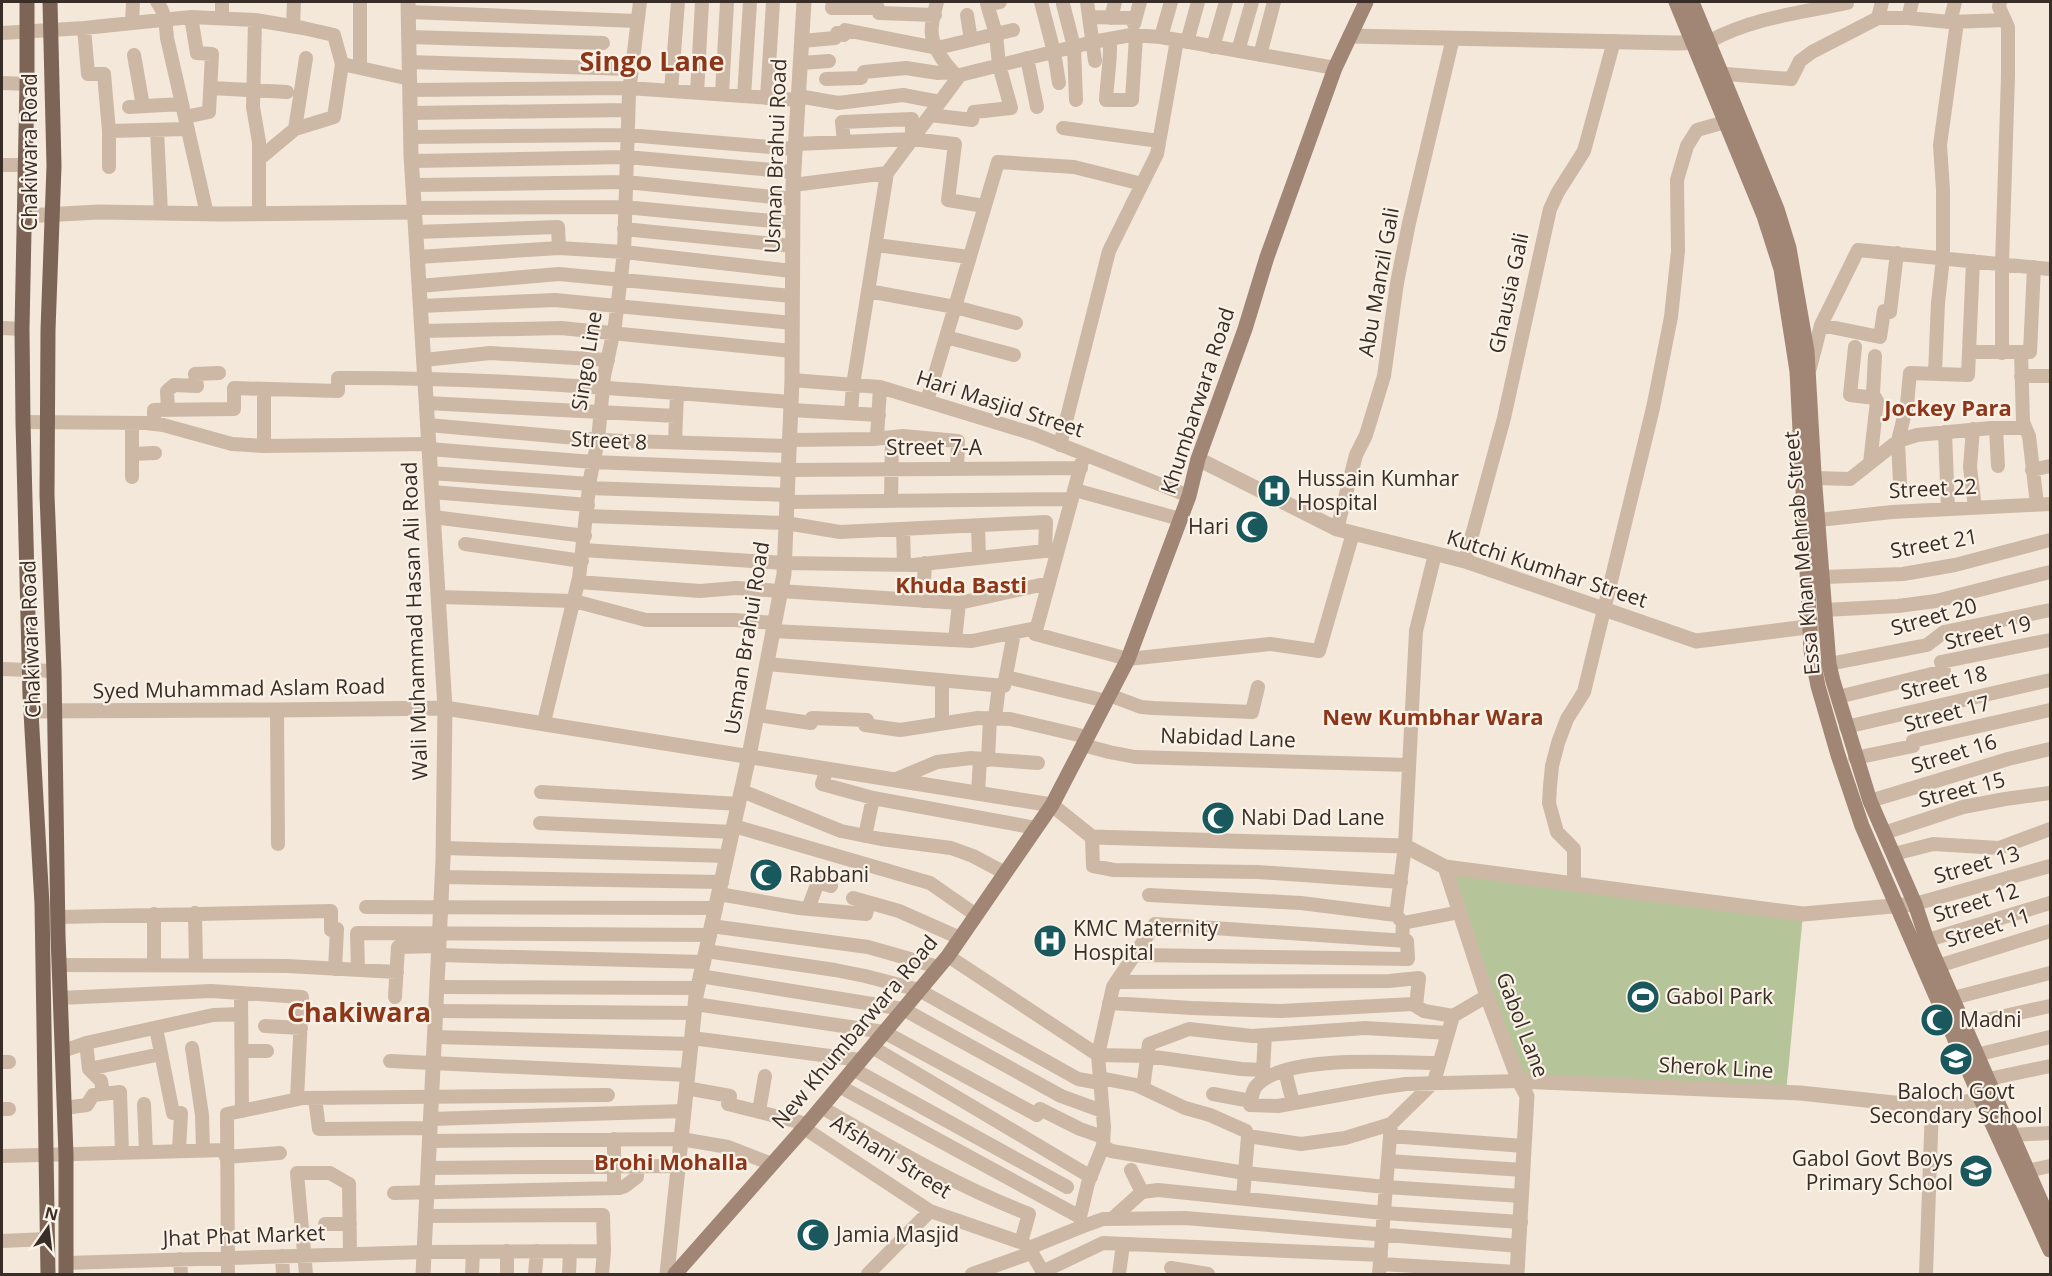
<svg xmlns="http://www.w3.org/2000/svg" width="2052" height="1276" font-family="'Open Sans',sans-serif">
<style>
.green{fill:#b5c499}
.lines{fill:none;stroke-linecap:round;stroke-linejoin:round}
.minor{stroke:#cdb8a5;stroke-width:14}
.tertiary{stroke:#cdb8a5;stroke-width:15}
.secondary{stroke:#a18676;stroke-width:15}
.primary{stroke:#7c6457;stroke-width:15}
.labels{text-anchor:middle;stroke-width:4.5;stroke-linejoin:round;paint-order:stroke}
.street-label{font-size:21px;fill:#382d27;stroke:#fbf2e7}
.poi-label{font-size:21px;fill:#382d27;stroke:#fbf2e7;text-anchor:start}
.neighbourhood-label{font-size:22px;font-weight:bold;fill:#8e3619;stroke:#fbf2e7}
.district-label{font-size:27px;font-weight:bold;fill:#8e3619;stroke:#fbf2e7}
</style>
<rect width="100%" height="100%" fill="#f4e8db"/>
<path class="green" d="M1445 867 1803 914 1786 1093 1519 1081Z"/>
<g class="lines">
<path class="minor" d="M157 2C165 12 166 25 167 38L207 214
M222 2V18
M360 2V68
M833 2 832 8H878L879 13 935 15
M937 2C935 11 930 25 932 35 933 48 947 67 956 75
M1041 2 1054 52 1059 83
M1087 2 1095 61
M2000 2 1999 7 2008 27V76L2002 264V353
M1063 4 1074 47 1076 100
M409 12 637 21
M967 15 971 40
M1089 17 1135 18
M1111 18 1115 2
M1878 18 1882 2
M1908 18 1912 2
M255 20 253 107 259 142V213
M1950 22 1955 2
M132 23 133 2
M1134 24 1140 2
M293 26 294 2
M84 28 88 74H104L109 131V167
M2 33 84 28 191 17 255 20 303 28 334 35 342 64 410 79
M409 37 603 43
M1161 37 1171 2
M1110 39C1111 59 1107 80 1106 100H1132L1136 36
M802 41 835 38 837 33 844 35 845 30 937 48 1013 30
M1710 41C1752 18 1800 13 1847 3V2
M1187 42 1198 2
M1213 47 1226 2
M1238 51 1252 2
M134 55 143 106
M1260 55 1274 2
M1027 58 1037 107
M409 62 631 69
M801 63 829 61
M864 72 906 68 938 73 953 72
M1713 73 1791 79 1800 61 1812 52 1878 18H1908L1950 22 2005 20
M826 79 861 78
M2 83 27 84
M211 88 287 92
M410 90 629 88 798 100
M671 91 678 2
M697 93 702 2
M722 94 727 2
M744 96 750 2
M798 96 838 103 903 95 940 102
M767 98 773 2
M129 107 182 104
M410 113 628 110
M930 115 972 120 974 112 1011 108 999 65 996 34 987 4 1000 2
M185 117 209 112 212 54 197 53 191 17
M1063 128 1159 141
M295 129 306 58
M157 130 161 213
M109 131 188 129
M411 137 628 135 795 149
M844 142 842 122 912 119V139
M796 144 912 139 955 144 948 200 984 206
M259 159 295 129 334 117 342 64
M412 161 627 157 794 172
M2 165H24
M413 185 626 182 793 199
M793 185 887 173 960 75 1093 42 1131 35 1161 37 1335 68
M415 208 624 207 793 223
M624 229 793 246
M416 232 558 227 559 248
M876 245 969 257
M418 257 559 248 624 252 792 271
M419 286 559 274 792 296
M868 291 955 307 1016 323
M421 306 555 300 792 323
M1821 325 1880 337 1884 311 1890 312 1897 253
M2 328 22 329
M422 331 561 328 792 351
M946 337 1014 355
M1855 347 1850 395 1875 398
M1969 352H2030L2034 267
M2021 352 2023 422 2029 436 2037 504
M424 360 490 353 608 360
M1810 368 1821 325 1858 250 2050 269
M1935 373 1938 303 1943 258V190L1940 145 1957 22
M2021 376H2050
M792 380 880 387 1034 434 1189 496
M927 401 998 162 1074 167 1142 184
M426 403 676 416
M168 410 167 391 174 385 197 386 195 374 219 373
M791 410 879 415
M851 413 853 385 887 173
M23 422 146 423 163 425 232 444 264 446 429 444
M132 423V477
M154 424V410L234 409V388L338 391V378C490 377 640 390 791 402
M428 425 598 440 789 446
M1996 428 1998 466
M1973 429 1970 467 1975 508
M1945 432 1948 509
M877 438 880 387
M789 440 874 439 903 436 958 441 957 469
M675 442 677 393
M1060 445 1109 251 1157 154 1177 40
M264 446V389
M429 449 593 462 788 470 1081 468
M132 454 155 453
M1084 454 1035 634 1128 659 1270 644 1319 651 1353 533
M1870 463 1877 401 1873 394 1875 356
M2032 470 2050 466
M430 473 590 484
M1815 478 1850 479 1898 441 1917 435 1991 428H2025
M1900 483 1898 441 1907 404 1910 373 1968 375 1973 261
M589 488 787 495
M1075 490 1180 519
M432 492 588 505
M891 501 892 437
M787 502 1072 499
M587 516 786 523 840 532 1046 522 1045 551
M433 517 585 536
M1819 520 1892 512 2050 504
M978 526 979 558
M903 529 904 564
M1337 529 1356 455 1366 435 1384 376 1397 283 1409 223 1453 38
M465 544 582 561
M583 550 784 563 913 565 1054 550
M1465 561 1504 418 1550 209 1558 192 1584 151 1614 41
M1824 577 1903 574 1955 565 2050 540
M578 582 700 591 736 588 959 603 1049 583
M438 597 574 601 646 620H735L774 623
M923 601 925 563
M1825 610 1898 606 1936 601 2050 572
M773 631 972 641 1036 628
M955 640 959 603
M767 664 1004 686 1014 633
M1829 664 1927 645 1944 632 2050 610
M2 669 54 671
M1006 677 1106 701
M1109 695 1141 707 1153 708 1252 712 1258 687
M1838 697 1944 671 1941 662 2050 640
M277 710 278 844
M757 715 811 723 812 718 867 720 865 725 900 730 978 718 1010 719 1087 737
M995 718 999 686
M544 722 579 578 590 479 598 440 604 376 615 325 624 252 629 93 640 2
M942 723V680
M1846 727 2050 680
M1083 745 1109 752 1135 757 1409 765
M1855 758 1913 746V741L2050 710
M988 760 990 718
M827 769 822 784 873 798 1036 828
M894 780 937 762 971 758 1038 763
M742 791 841 831 881 839 951 848 973 856 1005 873
M541 792 739 804
M978 793 980 759
M1870 801 2008 759 2050 749
M540 823 733 832
M734 826 930 883 976 915
M1884 833 1963 807 2005 799 2050 793
M865 836 873 798
M1092 837 1093 866 1114 870 1258 872 1401 882
M443 848 727 856
M1894 854 1933 844 1999 848 2050 829
M442 877 722 882
M1574 884V849L1557 832 1549 803 1550 786 1552 766 1558 743 1567 719 1584 692 1653 408 1671 317 1678 251 1677 180 1687 146 1697 130 1725 122
M719 894 799 908 866 914 869 903
M1149 895 1301 903 1396 915 1403 923 1402 941
M853 898 899 911 960 938
M1915 904 2050 866
M366 907 716 908
M808 909 818 882 831 886
M195 913 196 965
M154 914V964
M1396 915 1405 846 1416 631 1435 554
M59 917 331 911V930L337 929 335 969
M1403 923 1460 912
M711 926 868 947 938 967
M1918 943 2050 903
M706 951 835 970 865 976 919 990 1078 1079 1100 1083
M438 955 704 962
M948 956 1098 1055 1147 1056 1241 1069 1263 1070 1265 1035
M60 965 287 966 397 972
M1938 966 2050 931
M358 970 357 933 710 935
M700 976 903 1009 1061 1096 1102 1111
M1116 982 1389 981 1419 978 1416 1006
M437 987 698 988
M241 993 242 1111
M395 997 398 947 439 946
M60 998 211 991 302 997 297 1099
M1953 998 2050 973
M1109 1003 1192 1008 1281 1011 1413 1004 1424 1011 1453 1016
M695 1004 884 1032 1037 1115 1040 1109 1080 1129 1103 1137
M435 1011 694 1013
M1964 1025 2050 1006
M265 1026 301 1028
M156 1028 173 1113H181L179 1151
M434 1037 691 1044
M692 1038 860 1060
M86 1043 89 1069 101 1081 103 1094
M872 1047 1091 1177
M192 1048 202 1115 203 1150
M63 1051 86 1043 213 1015 241 1014
M242 1051H267
M1976 1055 2050 1037
M390 1061 688 1075
M2 1062H9
M1439 1063C1397 1063 1289 1054 1258 1084 1252 1089 1252 1097 1250 1105L1278 1106 1378 1088 1406 1084 1519 1081
M89 1069 161 1054
M853 1069 1067 1187
M1285 1071 1293 1103
M1100 1078 1136 1085 1185 1108 1210 1115 1246 1131 1248 1136 1243 1197
M1979 1081 2050 1066
M839 1086 1080 1217
M686 1088 730 1096 728 1104 807 1124
M1143 1088 1149 1044 1189 1029 1252 1036 1365 1028 1448 1033
M1213 1094 1251 1101
M315 1098 319 1129 430 1128
M144 1104 146 1152
M821 1107C891 1147 954 1185 1029 1214L1021 1242
M64 1108 87 1105 93 1095 120 1092 122 1152
M2 1109H9
M759 1111 765 1076
M430 1119 684 1111
M804 1128 930 1211 1023 1243 1029 1248 1044 1274
M2012 1135 2050 1133
M1248 1136 1301 1144 1345 1138 1391 1124 1434 1082 1453 1016 1487 996
M1390 1136 1524 1146
M429 1141 681 1139 728 1147 772 1164
M1103 1146 1111 1151 1245 1173 1386 1187 1521 1196
M2 1156 226 1150
M226 1157 280 1153
M1388 1161 1523 1170
M428 1168 678 1166
M1131 1170 1142 1192
M2027 1171 2050 1166
M614 1188V1139
M394 1193 619 1188 625 1186 637 1177V1166
M426 1216 603 1215 604 1251 602 1274
M1112 1219 1142 1192 1158 1190 1384 1213 1521 1222
M325 1224H350
M1081 1227 1103 1219 1185 1218 1519 1246
M2 1241 47 1239
M1029 1248 1081 1227 1080 1217 1088 1183 1103 1146 1104 1127 1098 1055 1113 987 1155 924 1407 941 1408 959 1136 955
M282 1256 283 1274
M180 1259 181 1274
M66 1263 424 1252 604 1251
M1380 1264 1517 1272
M1171 1268 1208 1274
M1042 1272 1103 1243 1381 1255
M228 1274 227 1114 303 1098 608 1095
M306 1274 297 1173H330L349 1184 350 1254
M472 1274 473 1252
M507 1274V1251
M535 1274 537 1251
M569 1274 570 1251
M868 1274 930 1211
M972 1274 1031 1253
M1119 1274 1123 1244
M1379 1274 1391 1124
M1926 1274 1932 1107"/>
<path class="tertiary" d="M408 2 411 155 445 708 443 860 423 1274
M1350 36 1677 43 1704 42
M24 216 99 212 220 214 415 212
M1198 459 1337 529 1465 561 1696 641 1823 625
M31 711 277 710 445 708 1052 805 1092 837 1405 846 1445 867 1803 914 1915 904
M1445 867 1487 996 1519 1081 1527 1096 1517 1274
M1519 1081 1800 1093 1941 1108 1991 1096
M667 1274 696 996 749 756 784 574 792 380 793 185 804 2"/>
<path class="secondary" d="M1676 2 1764 216 1781 269 1797 371 1811 650 1818 686 1838 755 1862 826 1983 1104 2050 1250
M1692 2 1777 209 1789 248 1807 351 1814 474 1829 664 1833 681 1870 801 1915 904 1927 940 2050 1222
M675 1274 804 1128 948 956 1052 805 1128 659 1189 496 1198 459 1245 329 1267 257 1335 68 1366 2"/>
<path class="primary" d="M27 2V84L22 329 23 422 30 695 42 904 48 1274
M50 2 54 166 48 330 47 495 54 671 58 935 66 1155V1274"/>
</g>
<defs>
<symbol id="hospital-disc" viewBox="-11 -11 22 22"><circle r="9.5" fill="#19585d" stroke="#fbf2e7"/><path d="M-5-5h3v3.5h4V-5h3V5h-3V1.5h-4V5h-3Z" fill="#fff"/></symbol>
<symbol id="mosque-disc" viewBox="-11 -11 22 22"><circle r="9.5" fill="#19585d" stroke="#fbf2e7"/><path d="M3.5-4.9A6 6 0 1 0 3.5 4.9A5 5 0 1 1 3.5-4.9Z" fill="#fff"/></symbol>
<symbol id="stadium-disc" viewBox="-11 -11 22 22"><circle r="9.5" fill="#19585d" stroke="#fbf2e7"/><path d="M0-5a6.5 5 0 1 0 0 10a6.5 5 0 1 0 0-10ZM-3.5-1.8h7v3.6h-7Z" fill="#fff"/></symbol>
<symbol id="school-disc" viewBox="-11 -11 22 22"><circle r="9.5" fill="#19585d" stroke="#fbf2e7"/><path d="M0-5L7-2L0 1L-7-2ZM-4 1L0 2.5L4 1V4Q0 6-4 4Z" fill="#fff"/></symbol>
</defs>
<g fill-rule="evenodd">
<use href="#hospital-disc" x="1255" y="472" width="38" height="38"/>
<use href="#mosque-disc" x="1233" y="508" width="38" height="38"/>
<use href="#mosque-disc" x="1199" y="799" width="38" height="38"/>
<use href="#mosque-disc" x="747" y="856" width="38" height="38"/>
<use href="#hospital-disc" x="1031" y="922" width="38" height="38"/>
<use href="#stadium-disc" x="1624" y="978" width="38" height="38"/>
<use href="#mosque-disc" x="1918" y="1001" width="38" height="38"/>
<use href="#school-disc" x="1937" y="1040" width="38" height="38"/>
<use href="#school-disc" x="1957" y="1152" width="38" height="38"/>
<use href="#mosque-disc" x="794" y="1216" width="38" height="38"/>
</g>
<g class="labels">
<g class="street-label">
<text transform="translate(30 152) rotate(-90)" y="7">Chakiwara Road</text>
<text transform="translate(776 156) rotate(-88)" y="7">Usman Brahui Road</text>
<text transform="translate(1379 282) rotate(-80)" y="7">Abu Manzil Gali</text>
<text transform="translate(1509 293) rotate(-78)" y="7">Ghausia Gali</text>
<text transform="translate(587 361) rotate(-81)" y="7">Singo Line</text>
<text transform="translate(1198 401) rotate(-72)" y="7">Khumbarwara Road</text>
<text transform="translate(1000 404) rotate(18)" y="7">Hari Masjid Street</text>
<text transform="translate(609 441) rotate(3)" y="7">Street 8</text>
<text x="934" y="455">Street 7-A</text>
<text transform="translate(1933 489) rotate(-3)" y="7">Street 22</text>
<text transform="translate(1934 544) rotate(-10)" y="7">Street 21</text>
<text transform="translate(1802 553) rotate(-95)" y="7">Essa Khan Mehrab Street</text>
<text transform="translate(1547 569) rotate(18)" y="7">Kutchi Kumhar Street</text>
<text transform="translate(1934 617) rotate(-16)" y="7">Street 20</text>
<text transform="translate(415 621) rotate(-92)" y="7">Wali Muhammad Hasan Ali Road</text>
<text transform="translate(1988 633) rotate(-13)" y="7">Street 19</text>
<text transform="translate(747 638) rotate(-81)" y="7">Usman Brahui Road</text>
<text transform="translate(31 639) rotate(-92)" y="7">Chakiwara Road</text>
<text transform="translate(1944 683) rotate(-13)" y="7">Street 18</text>
<text transform="translate(239 689) rotate(-1)" y="7">Syed Muhammad Aslam Road</text>
<text transform="translate(1947 714) rotate(-15)" y="7">Street 17</text>
<text transform="translate(1228 738) rotate(2)" y="7">Nabidad Lane</text>
<text transform="translate(1954 754) rotate(-17)" y="7">Street 16</text>
<text transform="translate(1962 790) rotate(-14)" y="7">Street 15</text>
<text transform="translate(1977 865) rotate(-16)" y="7">Street 13</text>
<text transform="translate(1976 903) rotate(-17)" y="7">Street 12</text>
<text transform="translate(1988 928) rotate(-17)" y="7">Street 11</text>
<text transform="translate(1522 1025) rotate(69)" y="7">Gabol Lane</text>
<text transform="translate(855 1032) rotate(-50)" y="7">New Khumbarwara Road</text>
<text transform="translate(1716 1068) rotate(3)" y="7">Sherok Line</text>
<text transform="translate(891 1157) rotate(32)" y="7">Afshani Street</text>
<text transform="translate(244 1236) rotate(-2)" y="7">Jhat Phat Market</text>
</g>
<g class="poi-label">
<text x="1297" y="486">Hussain Kumhar<tspan x="1297" dy="24">Hospital</tspan></text>
<text x="1229" y="534" text-anchor="end">Hari</text>
<text x="1241" y="825">Nabi Dad Lane</text>
<text x="789" y="882">Rabbani</text>
<text x="1073" y="936">KMC Maternity<tspan x="1073" dy="24">Hospital</tspan></text>
<text x="1666" y="1004">Gabol Park</text>
<text x="1960" y="1027">Madni</text>
<text x="1956" y="1099" text-anchor="middle">Baloch Govt<tspan x="1956" dy="24">Secondary School</tspan></text>
<text x="1953" y="1166" text-anchor="end">Gabol Govt Boys<tspan x="1953" dy="24">Primary School</tspan></text>
<text x="836" y="1242">Jamia Masjid</text>
</g>
<g class="neighbourhood-label">
<text x="1948" y="416">Jockey Para</text>
<text x="961" y="593">Khuda Basti</text>
<text x="1433" y="725">New Kumbhar Wara</text>
<text x="671" y="1170">Brohi Mohalla</text>
</g>
<g class="district-label">
<text x="652" y="71">Singo Lane</text>
<text x="359" y="1022">Chakiwara</text>
</g>
</g>
<rect width="2052" height="1276" fill="none" stroke="#382d27" stroke-width="6"/>
<g transform="translate(48 1228) rotate(14)" stroke="#fbf2e7" stroke-width="4.5" paint-order="stroke">
<path d="M0-4.5L10 22L0 15L-10 22Z" fill="#382d27"/>
<text y="-9" font-size="16" font-weight="bold" text-anchor="middle" fill="#382d27">N</text>
</g>
</svg>
